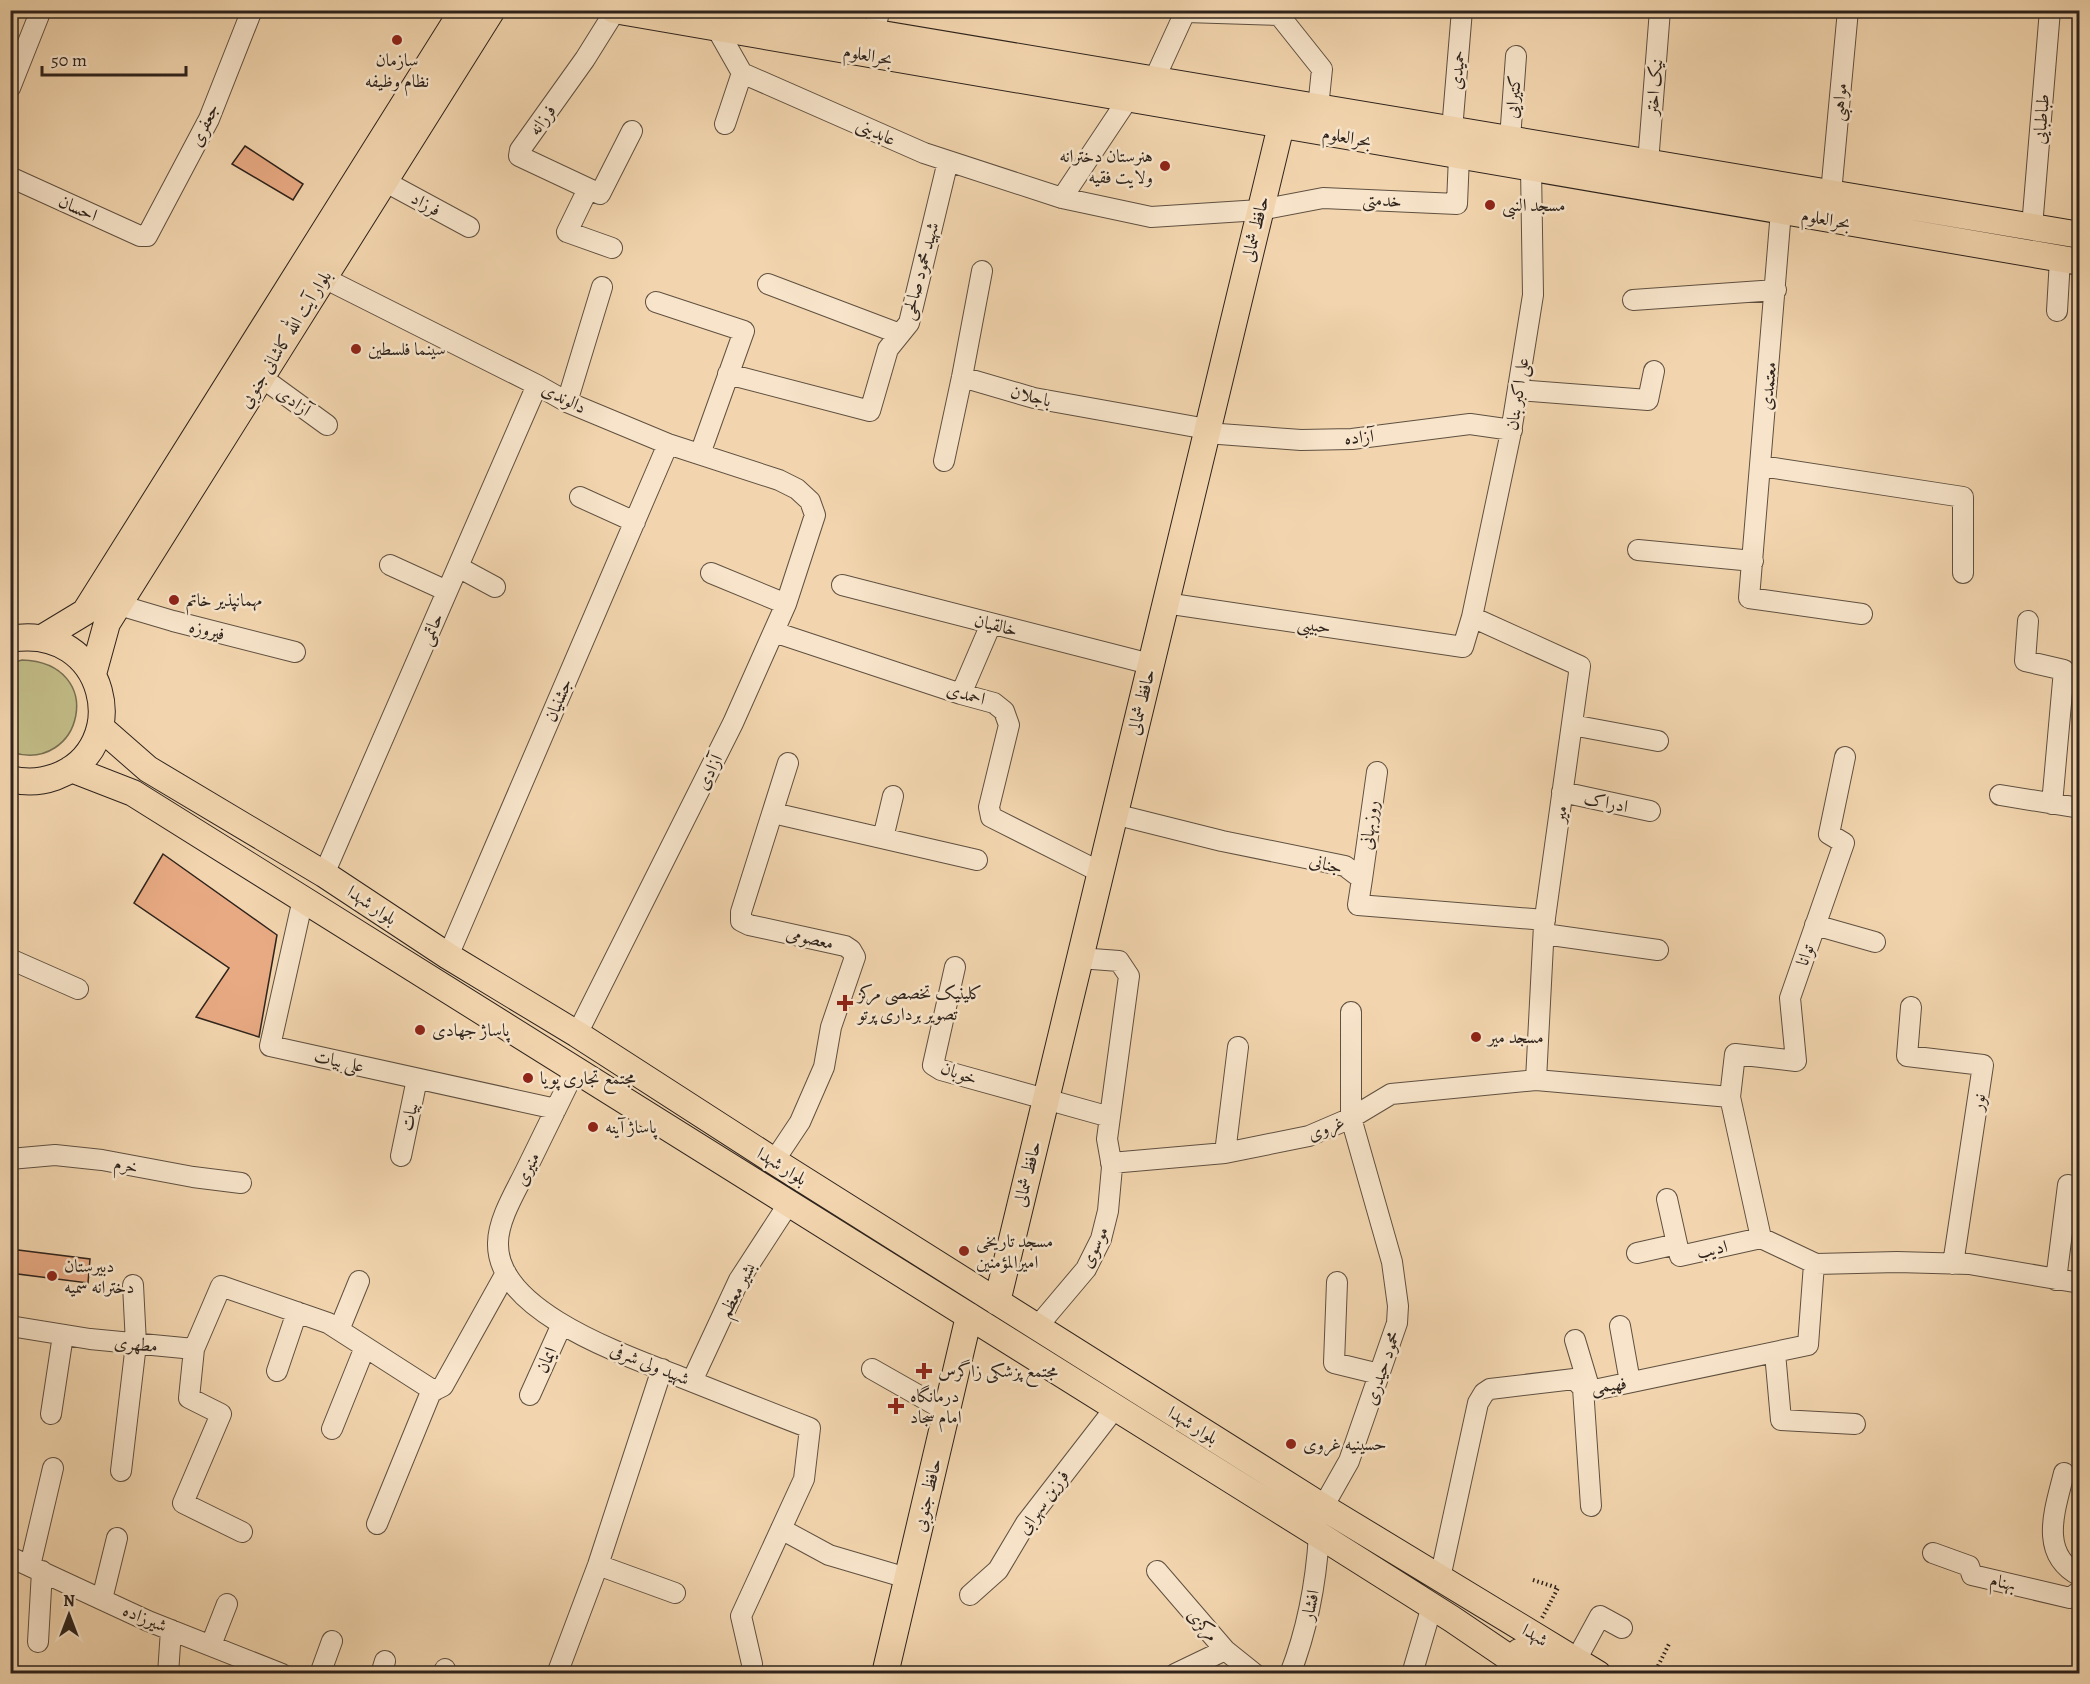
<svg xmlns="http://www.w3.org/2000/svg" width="2090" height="1684" font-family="Alegreya,Amiri,serif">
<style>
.green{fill:#c1bb86;stroke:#786f51;stroke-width:1.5}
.building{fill:#e8aa83;stroke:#2e231c;stroke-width:1.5}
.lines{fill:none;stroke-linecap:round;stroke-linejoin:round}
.minor-casing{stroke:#5f5040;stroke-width:22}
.major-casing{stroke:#2e231c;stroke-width:28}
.path{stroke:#2e231c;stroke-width:4;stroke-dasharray:1.5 3;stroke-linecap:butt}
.minor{stroke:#f7e4ca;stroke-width:20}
.major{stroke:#f2d5ae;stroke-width:26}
.poi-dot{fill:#8f2418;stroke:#f7e4ca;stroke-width:2}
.labels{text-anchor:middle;stroke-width:5;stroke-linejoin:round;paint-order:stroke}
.street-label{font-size:18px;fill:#2e231c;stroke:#f7e4ca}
.poi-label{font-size:18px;fill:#2e231c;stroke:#f7e4ca;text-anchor:start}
</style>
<rect width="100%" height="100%" fill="#f2d5ae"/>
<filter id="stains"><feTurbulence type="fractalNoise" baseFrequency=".00333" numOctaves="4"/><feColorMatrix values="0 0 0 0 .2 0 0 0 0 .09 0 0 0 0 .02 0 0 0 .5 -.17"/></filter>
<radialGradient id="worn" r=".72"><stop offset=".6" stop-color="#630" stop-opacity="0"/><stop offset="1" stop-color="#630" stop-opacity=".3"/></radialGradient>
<path class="green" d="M22 660C109 663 82 775 11 752V663Z"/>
<path class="building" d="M245 146 303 184 293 200 232 164Z
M163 854 277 935 259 1037 196 1017 229 968 134 903Z
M10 1249 90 1259 88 1283 10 1273Z"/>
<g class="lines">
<defs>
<path id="minor" d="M1280 10 1279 15 1322 69 1318 108
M615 11 585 59 520 150 519 156 600 194 632 131
M1186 12 1279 15
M717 29 742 73 924 153 1062 198 1151 217 1260 210 1323 198 1457 204 1459 156
M873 33 880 10
M1154 80 1186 10
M10 88 41 10
M725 124 742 73
M1452 130 1462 10
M1510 139 1516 56
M1648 163 1660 10
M10 177 140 236H147L209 119 252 10
M384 181 469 227
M588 189 567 232 612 248
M1831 193 1848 10
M1062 198 1128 99
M1781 211 1749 598 1862 614
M2032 227 2050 10
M324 278 537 385 567 402 668 444 779 480 797 489 810 501 815 515 786 604 733 723 577 1034
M768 284 900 334
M1633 300 1776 290
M656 302 744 331 700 454
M2057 311 2060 259
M728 374 870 411 888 349 909 323 948 161
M261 377 327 425
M962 377 1034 398 1207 429
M1518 390 1648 400 1654 371
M567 402 602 287
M1206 433 1301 440 1352 439 1470 424 1512 430
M944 461 962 377 982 271
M1761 466 1963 497V573
M580 497 635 522
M1638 550 1753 561
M390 565 447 591
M458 567 495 587
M711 573 786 604
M842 585 1150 664
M1165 603 1463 647 1472 617 1511 432 1533 295 1531 168
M119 605 173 621 295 652
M1472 617 1580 666 1544 925 1536 1080
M2028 621 2025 661 2064 670 2052 804
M774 632 961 694 994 703 1004 711 1009 725 989 807 991 817 1100 872
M961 694 991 624
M1572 725 1658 741
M1562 792 1650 811
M2000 795 2080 808
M773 813 977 860
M1114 814 1222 841 1345 866 1362 879 1358 905 1545 920
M883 838 893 796
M324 874 537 385
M1362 879 1377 772
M303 899 270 1046 556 1109
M1815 925 1875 942
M1544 934 1658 950
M448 956 668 444
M10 959 78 989
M955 967 933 1065 941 1070 1110 1117
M1911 1007 1907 1056 1983 1065 1953 1264
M575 1070C559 1102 543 1135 527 1168 517 1189 498 1219 498 1243 496 1313 631 1357 683 1378 726 1395 768 1412 810 1428L804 1479 741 1616 752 1664
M1730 1097 1735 1054 1796 1061 1790 998 1844 843 1829 834 1845 757
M1225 1153 1238 1047
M401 1156 417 1079
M10 1159 55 1155 102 1160 193 1177 241 1183
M774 1161 800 1122 824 1067 831 1027 855 957 851 950 845 946 749 925 741 921V912L788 763
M1111 1163 1225 1153 1309 1136 1351 1118 1391 1094 1536 1080 1730 1097 1761 1238 1816 1264 1897 1262 1969 1264 2080 1283
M1667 1199 1677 1244
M1637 1253 1677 1244 1680 1256 1761 1238
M2056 1280 2068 1185 2080 1187
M1337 1282 1334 1363 1379 1374
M10 1326 90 1339 194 1349 221 1286 328 1323 434 1391
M1620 1326 1630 1382
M1037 1327 1086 1269 1101 1239 1108 1211 1112 1167 1107 1139 1129 976 1119 961 1079 958
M339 1330 359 1281
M1575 1340 1590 1390
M194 1349 189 1398 221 1414 183 1503 242 1532
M1775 1353 1781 1420 1855 1424
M872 1369 946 1411
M277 1371 297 1312
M692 1381 739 1280 789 1203
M1583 1388 1591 1506
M530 1395 562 1324
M51 1414 63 1335
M332 1429 365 1347
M121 1471 136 1344 133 1285
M2064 1473C2055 1510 2038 1554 2080 1576
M1323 1507 1349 1461 1397 1323 1398 1306 1392 1262 1351 1118V1012
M377 1524 431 1392 443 1386 506 1273
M781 1529 829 1555 907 1578
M1933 1553 1969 1566 1972 1575 2070 1598 2080 1591
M10 1557 148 1621 282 1674
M598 1565 675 1593
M30 1566 53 1468
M1157 1571 1225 1650 1255 1674
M1440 1578 1478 1403 1484 1393 1490 1389 1574 1379 1583 1388 1594 1390 1808 1345 1814 1264
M970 1595 998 1570 1026 1523 1115 1408
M102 1599 117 1538
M38 1642 42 1571
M211 1645 227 1604
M1576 1660 1600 1616 1622 1628
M168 1674 171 1630
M320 1674 332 1641
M381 1674 385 1661
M443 1674 445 1669
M557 1674 598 1565 662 1369
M1175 1674 1225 1650
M1290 1674C1308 1628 1316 1583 1319 1535
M1412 1674 1432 1606"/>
<path id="major" d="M614 10 2080 262
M739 10 2080 235
M42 638 85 612 463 10
M10 639C107 622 135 748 55 777 41 782 26 783 10 779
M93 674 107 623 492 10
M100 727 148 769 324 874 448 956 577 1034 774 1161 1323 1507 1598 1674
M71 769 133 793 1319 1535 1452 1619 1533 1674
M997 1302 1285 109
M1519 1652 1561 1674
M885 1674 969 1316"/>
</defs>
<use href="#minor" class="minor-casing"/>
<use href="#major" class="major-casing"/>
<path class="path" d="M1533 1580 1558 1588 1542 1618
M1654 1674 1669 1644"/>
<use href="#minor" class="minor"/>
<use href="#major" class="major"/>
</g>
<g class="poi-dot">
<circle cx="397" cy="40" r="6"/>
<circle cx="1165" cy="166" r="6"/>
<circle cx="1490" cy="205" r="6"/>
<circle cx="356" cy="349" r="6"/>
<circle cx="174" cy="600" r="6"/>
<path d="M842 994h6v6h6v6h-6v6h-6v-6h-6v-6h6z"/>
<circle cx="420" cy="1030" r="6"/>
<circle cx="1476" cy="1037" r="6"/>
<circle cx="528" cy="1078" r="6"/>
<circle cx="593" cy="1127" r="6"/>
<circle cx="964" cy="1251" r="6"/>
<circle cx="52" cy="1276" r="6"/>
<path d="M921 1362h6v6h6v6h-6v6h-6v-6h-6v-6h6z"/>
<path d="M893 1397h6v6h6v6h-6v6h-6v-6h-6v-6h6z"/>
<circle cx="1291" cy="1444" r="6"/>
</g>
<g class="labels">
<g class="street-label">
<text transform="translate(868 55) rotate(10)" y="6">بحرالعلوم</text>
<text transform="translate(1457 70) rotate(-85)" y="6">حمیدی</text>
<text transform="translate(1654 87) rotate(-85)" y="6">نیک اختر</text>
<text transform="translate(1513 97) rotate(-85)" y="6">کتیرایی</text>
<text transform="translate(1839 102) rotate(-84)" y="6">مواهبی</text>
<text transform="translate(2041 119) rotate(-85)" y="6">طباطبایی</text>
<text transform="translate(542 120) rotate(-54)" y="6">فرزانه</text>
<text transform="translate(204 125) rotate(-65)" y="6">جعفری</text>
<text transform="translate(876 132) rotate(24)" y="6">عابدینی</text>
<text transform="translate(1347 137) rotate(10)" y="6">بحرالعلوم</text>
<text transform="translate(1382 200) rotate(3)" y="6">خدمتی</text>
<text transform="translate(426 204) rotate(29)" y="6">فرزاد</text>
<text transform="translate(78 208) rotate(24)" y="6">احسان</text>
<text transform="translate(1826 219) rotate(10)" y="6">بحرالعلوم</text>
<text transform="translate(1255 229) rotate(-76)" y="6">حافظ شمالی</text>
<text transform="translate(920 271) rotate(-75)" y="6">شهید محمود صالحی</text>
<text transform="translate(285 339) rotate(-58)" y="6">بلوار آیت الله کاشانی جنوبی</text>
<text transform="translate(1768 386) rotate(-85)" y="6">معتمدی</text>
<text transform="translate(1517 394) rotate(-81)" y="6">علی اکبر بنان</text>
<text transform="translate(1031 396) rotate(14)" y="6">باجلان</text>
<text transform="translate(564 398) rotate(27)" y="6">دالوندی</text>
<text transform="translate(294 401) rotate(36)" y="6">آزادی</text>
<text transform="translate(1359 437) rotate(-5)" y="6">آزاده</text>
<text transform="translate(996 625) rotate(14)" y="6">خالقیان</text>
<text transform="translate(1314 625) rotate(8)" y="6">حبیبی</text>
<text transform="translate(431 629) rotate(-66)" y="6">حاتمی</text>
<text transform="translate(207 630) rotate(14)" y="6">فیروزه</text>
<text transform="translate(966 694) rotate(16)" y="6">احمدی</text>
<text transform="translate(558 700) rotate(-67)" y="6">جشنیان</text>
<text transform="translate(1141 702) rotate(-76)" y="6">حافظ شمالی</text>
<text transform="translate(709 772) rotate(-63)" y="6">آزادی</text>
<text transform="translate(1606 802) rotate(12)" y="6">ادراک</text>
<text transform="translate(1560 814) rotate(-82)" y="6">میر</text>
<text transform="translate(1369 825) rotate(-82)" y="6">روزبهانی</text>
<text transform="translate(1326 864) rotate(15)" y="6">جنانی</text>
<text transform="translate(372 905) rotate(34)" y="6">بلوار شهدا</text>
<text transform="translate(810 938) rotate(13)" y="6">معصومی</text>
<text transform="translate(1805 955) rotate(-71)" y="6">توانا</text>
<text transform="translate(339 1061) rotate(12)" y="6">علی بیات</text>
<text transform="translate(959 1073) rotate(20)" y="6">خوبان</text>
<text transform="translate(1978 1102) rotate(-81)" y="6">نور</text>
<text transform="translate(409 1117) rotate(-78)" y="6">بیات</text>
<text transform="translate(1326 1128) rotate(-22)" y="6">غروی</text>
<text transform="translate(126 1165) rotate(11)" y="6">خرم</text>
<text transform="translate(782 1166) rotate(32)" y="6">بلوار شهدا</text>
<text transform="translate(527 1169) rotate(-64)" y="6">منیری</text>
<text transform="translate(1027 1174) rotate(-76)" y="6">حافظ شمالی</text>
<text transform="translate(1094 1247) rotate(-65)" y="6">موسوی</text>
<text transform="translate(1712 1249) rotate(-12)" y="6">ادیب</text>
<text transform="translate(737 1290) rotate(-62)" y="6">بشیر معظم</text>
<text transform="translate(136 1344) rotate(5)" y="6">مطهری</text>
<text transform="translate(546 1360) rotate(-66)" y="6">ایمان</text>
<text transform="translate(650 1364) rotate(22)" y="6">شهید ولی شرفی</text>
<text transform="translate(1382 1368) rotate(-71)" y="6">محمود حیدری</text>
<text transform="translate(1609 1385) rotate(-7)" y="6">فهیمی</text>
<text transform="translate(1193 1425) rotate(32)" y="6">بلوار شهدا</text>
<text transform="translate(927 1495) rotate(-77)" y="6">حافظ جنوبی</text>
<text transform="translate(1043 1502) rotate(-54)" y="6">فرزین سهرابی</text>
<text transform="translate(2003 1582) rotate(13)" y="6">بهنام</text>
<text transform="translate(1310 1605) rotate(-78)" y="6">افشار</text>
<text transform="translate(145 1618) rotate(23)" y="6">شیرزاده</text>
<text transform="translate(1203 1625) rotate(49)" y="6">مرکزی</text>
<text transform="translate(1535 1635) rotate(31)" y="6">شهدا</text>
</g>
<g class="poi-label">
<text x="397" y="66" text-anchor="middle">سازمان<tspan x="397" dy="21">نظام وظیفه</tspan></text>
<text x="1153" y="162" text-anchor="end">هنرستان دخترانه<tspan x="1153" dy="21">ولایت فقیه</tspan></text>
<text x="1502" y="211">مسجد النبی</text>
<text x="368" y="355">سینما فلسطین</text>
<text x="186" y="606">مهمانپذیر خاتم</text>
<text x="858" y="999">کلینیک تخصصی مرکز<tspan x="858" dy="21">تصویر برداری پرتو</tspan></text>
<text x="432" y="1036">پاساژ جهادی</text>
<text x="1488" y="1043">مسجد میر</text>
<text x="540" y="1084">مجتمع تجاری پویا</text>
<text x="605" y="1133">پاساژ آینه</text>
<text x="976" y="1247">مسجد تاریخی<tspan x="976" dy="21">امیرالمؤمنین</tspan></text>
<text x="64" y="1272">دبیرستان<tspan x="64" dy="21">دخترانه سمیه</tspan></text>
<text x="938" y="1377">مجتمع پزشکی زاگرس</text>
<text x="910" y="1402">درمانگاه<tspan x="910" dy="21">امام سجاد</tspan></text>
<text x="1303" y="1450">حسینیه غروی</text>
</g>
</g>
<rect width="2090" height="1684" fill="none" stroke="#f2d5ae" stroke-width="36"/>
<rect x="12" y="12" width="2066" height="1660" fill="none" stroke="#2e231c" stroke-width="3"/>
<rect x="18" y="18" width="2054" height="1648" fill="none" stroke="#2e231c" stroke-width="1.5"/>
<g transform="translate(69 1615)" stroke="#f7e4ca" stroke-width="4.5" paint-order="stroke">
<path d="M0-4.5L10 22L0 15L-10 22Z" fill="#2e231c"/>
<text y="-9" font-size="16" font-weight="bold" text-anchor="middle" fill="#2e231c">N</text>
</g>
<path d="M42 66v9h144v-9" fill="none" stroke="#2e231c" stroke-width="3"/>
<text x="51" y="66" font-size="18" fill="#2e231c" stroke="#f7e4ca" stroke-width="4.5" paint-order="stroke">50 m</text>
<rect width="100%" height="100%" filter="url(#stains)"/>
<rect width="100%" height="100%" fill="url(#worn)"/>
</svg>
